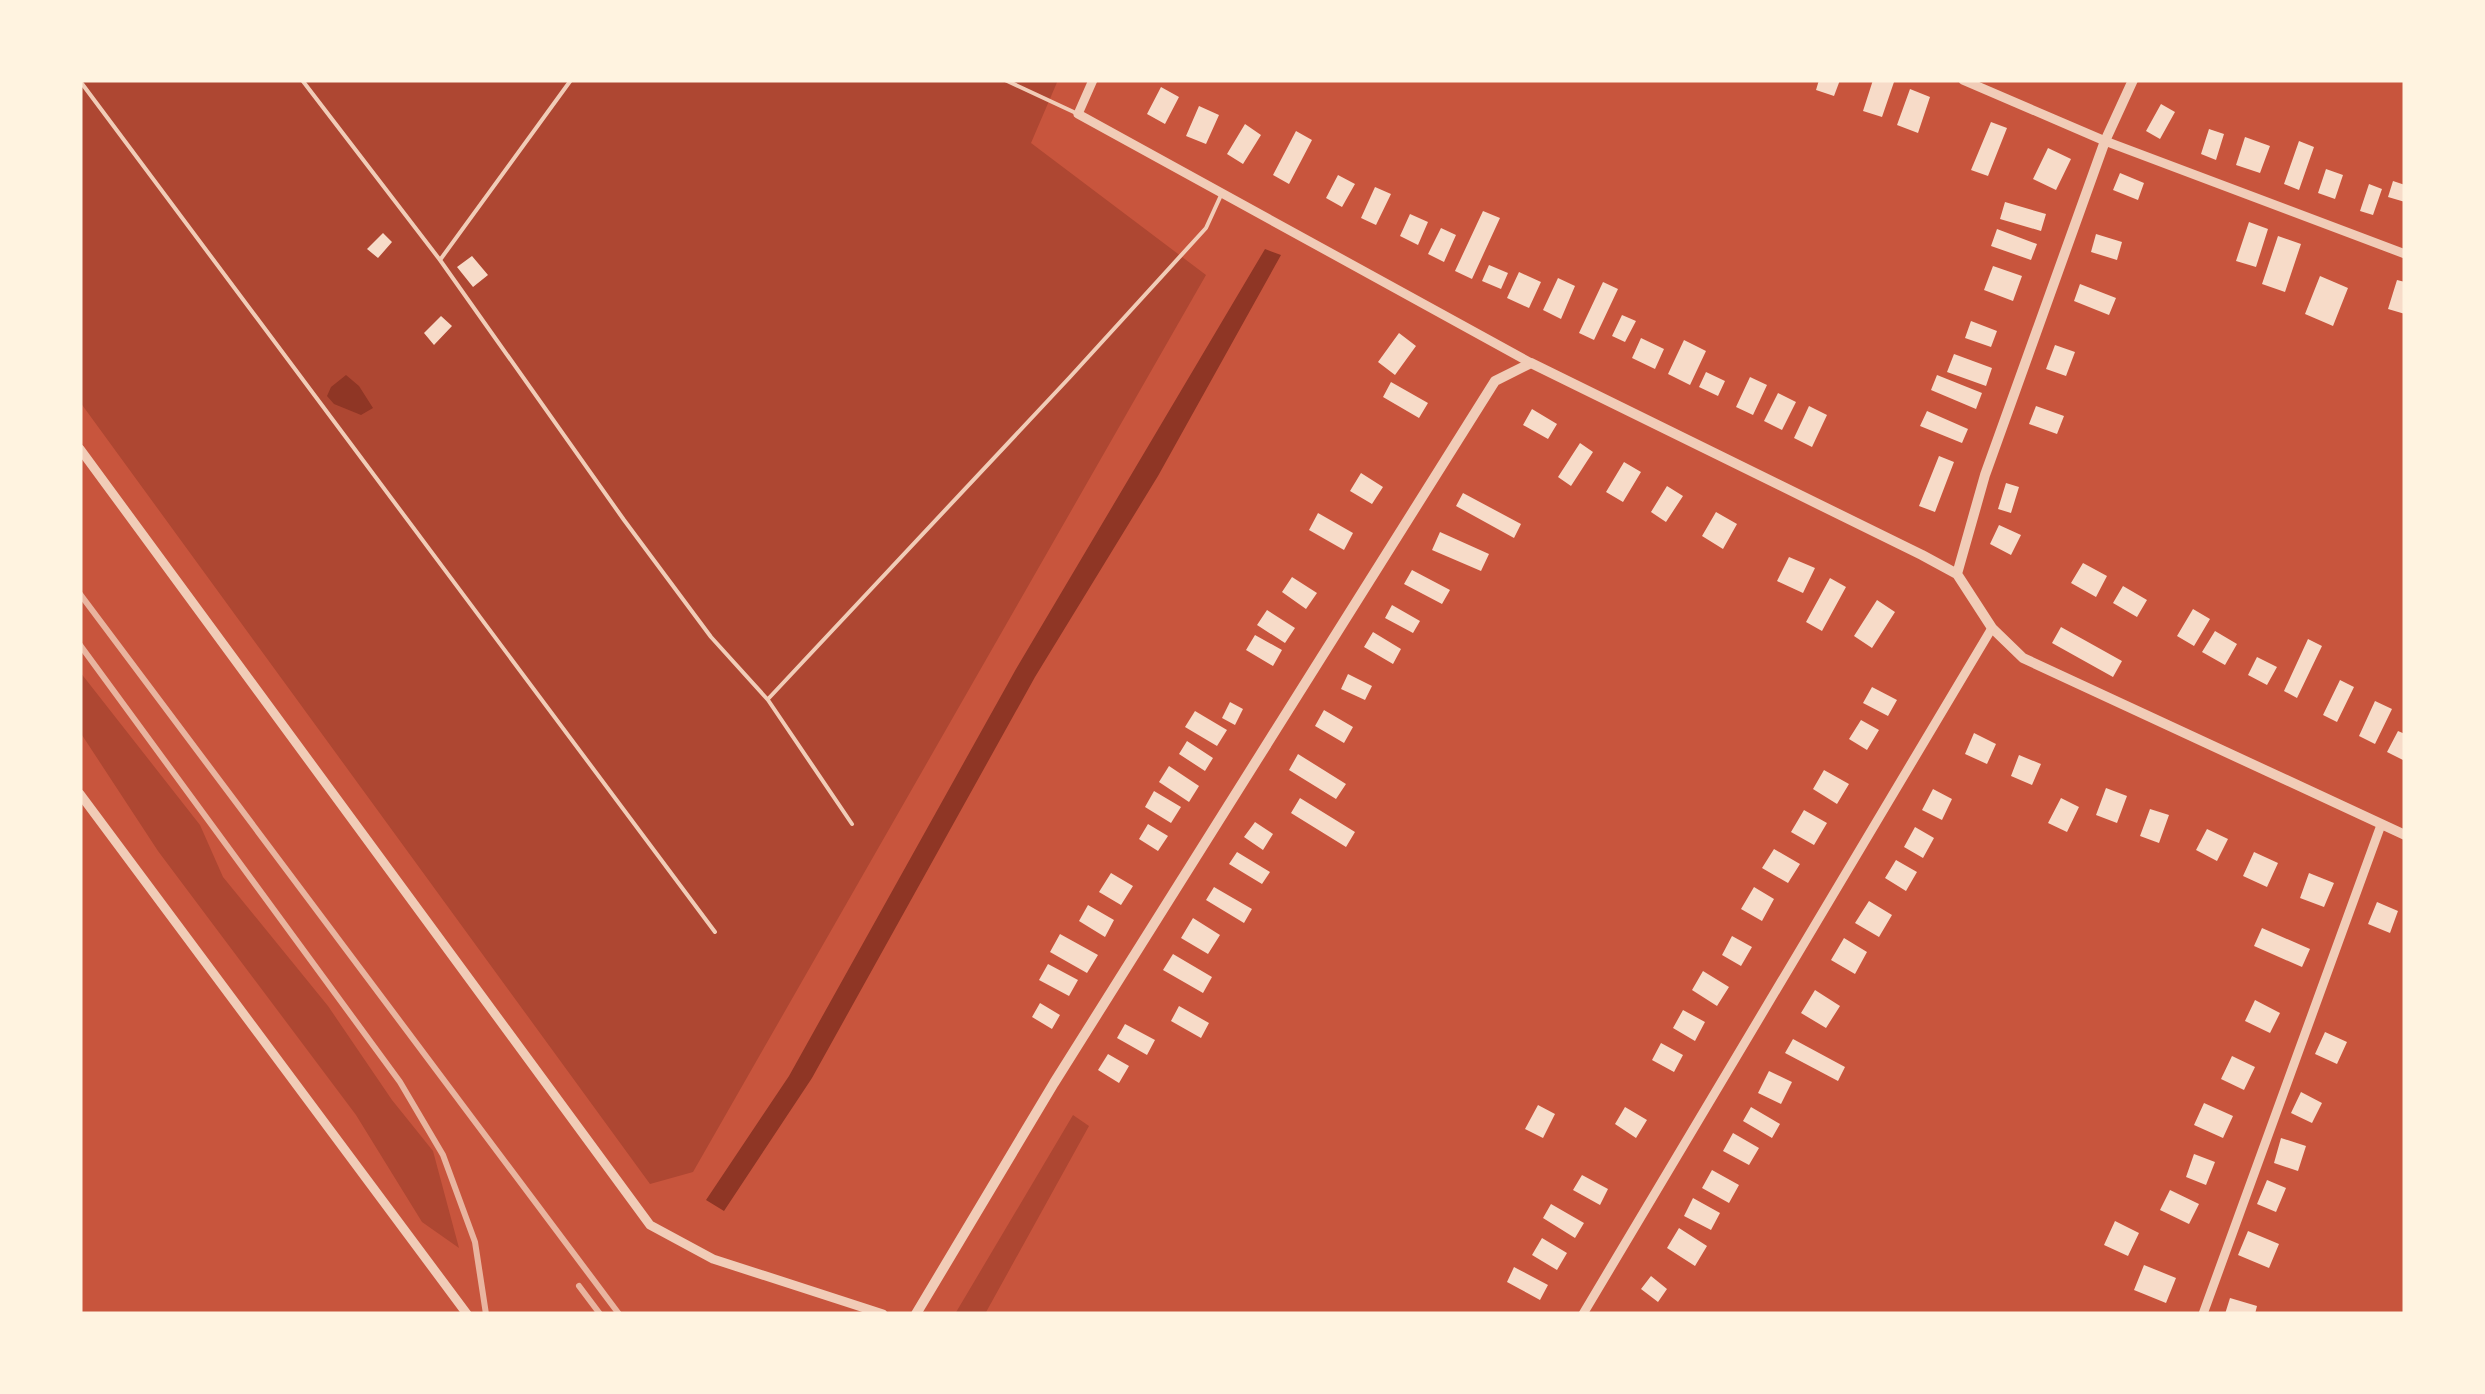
<svg xmlns="http://www.w3.org/2000/svg" width="2485" height="1394" font-family="Helvetica,sans-serif">
<style>
.green{fill:#ae4732}
.water{fill:#8f3625}
.building{fill:#f7dbc8}
.lines{fill:none;stroke-linecap:round;stroke-linejoin:round}
.service{stroke:#f1ccb7;stroke-width:4}
.minor{stroke:#f1ccb7;stroke-width:9}
.tertiary{stroke:#f1ccb7;stroke-width:10}
.rail{stroke:#e9b49f;stroke-width:6}
</style>
<rect width="100%" height="100%" fill="#c8553d"/>
<path class="green" d="M80 80H1058L1031 143 1206 275 693 1172 650 1184 80 402Z
M80 672 200 825 223 877 328 1006 392 1100 433 1151 459 1248 422 1222 356 1115 158 851 80 732Z
M1073 1115 1089 1126 985 1314H955Z"/>
<path class="water" d="M1265 249 1281 255 1158 476 1035 677 812 1078 724 1211 706 1200 789 1076 1016 669Z
M346 375 359 386 373 408 361 415 334 404 327 396 331 387Z"/>
<path class="building" d="M1819 80H1840L1834 96 1816 90Z
M1873 80 1894 82 1882 117 1863 111Z
M1161 87 1179 97 1165 124 1147 114Z
M1910 89 1930 97 1918 133 1897 125Z
M2161 104 2175 112 2160 139 2146 131Z
M1199 106 1219 115 1206 144 1186 136Z
M1991 122 2007 128 1988 176 1971 170Z
M1245 124 1261 135 1243 164 1227 154Z
M2209 129 2224 134 2216 160 2201 154Z
M1296 131 1312 140 1289 184 1273 175Z
M2245 137 2270 146 2260 173 2236 165Z
M2299 141 2314 147 2299 190 2284 184Z
M2048 148 2071 159 2056 190 2033 179Z
M2326 169 2343 175 2335 199 2318 193Z
M2120 173 2144 183 2138 200 2113 190Z
M1338 175 1355 184 1342 207 1326 198Z
M2393 181 2405 185V202L2388 197Z
M2369 184 2382 189 2373 215 2360 211Z
M1375 187 1391 194 1376 225 1361 218Z
M2005 202 2046 214 2041 231 2000 219Z
M1483 211 1500 218 1472 279 1455 271Z
M1410 214 1428 222 1418 245 1400 236Z
M2249 222 2268 229 2256 267 2236 261Z
M1441 228 1456 235 1444 262 1428 254Z
M1997 229 2037 244 2031 260 1991 246Z
M383 233 392 242 378 258 367 249Z
M2096 234 2122 242 2117 260 2091 252Z
M2278 236 2301 244 2285 292 2262 284Z
M472 256 488 275 473 287 457 267Z
M1489 265 1508 273 1501 289 1482 281Z
M1993 266 2022 276 2013 301 1984 290Z
M1519 272 1541 282 1529 308 1507 298Z
M2320 276 2348 288 2333 326 2305 314Z
M1558 278 1575 286 1561 319 1543 310Z
M2397 280 2405 282V314L2388 309Z
M1603 282 1618 289 1594 340 1579 333Z
M2080 284 2116 298 2109 315 2074 301Z
M1622 315 1636 321 1625 342 1612 336Z
M441 316 452 326 434 345 424 333Z
M1971 321 1997 331 1991 347 1965 338Z
M1399 333 1416 346 1395 375 1378 362Z
M1641 338 1664 349 1655 369 1632 358Z
M1684 340 1706 351 1690 385 1668 374Z
M2055 345 2075 352 2066 376 2046 369Z
M1954 354 1992 368 1986 386 1947 372Z
M1706 372 1725 381 1718 396 1699 387Z
M1937 375 1982 393 1976 409 1931 390Z
M1750 377 1767 385 1753 415 1736 407Z
M1391 382 1428 403 1419 418 1383 397Z
M1778 393 1796 402 1782 430 1764 421Z
M1809 406 1827 415 1812 447 1794 438Z
M2036 406 2064 416 2057 434 2029 424Z
M1532 409 1557 424 1548 439 1523 425Z
M1927 411 1968 429 1962 443 1920 426Z
M1580 443 1593 452 1571 486 1558 477Z
M1939 456 1954 462 1935 512 1919 506Z
M1624 462 1641 472 1623 502 1606 492Z
M1361 473 1383 487 1372 504 1350 491Z
M2006 483 2019 487 2011 513 1998 509Z
M1667 486 1683 496 1666 522 1651 512Z
M1463 493 1521 524 1514 538 1456 506Z
M1716 512 1737 524 1723 549 1702 536Z
M1318 513 1353 533 1344 550 1309 530Z
M1999 525 2021 535 2011 555 1990 544Z
M1440 532 1489 554 1481 571 1432 550Z
M1789 557 1815 568 1803 593 1777 581Z
M2083 563 2107 576 2096 597 2071 583Z
M1412 570 1450 590 1442 604 1404 584Z
M1292 577 1317 593 1306 609 1282 592Z
M1830 578 1846 587 1822 631 1806 622Z
M2123 586 2147 600 2137 617 2113 603Z
M1877 600 1895 612 1872 648 1854 636Z
M1392 605 1420 621 1413 633 1385 618Z
M2193 609 2210 619 2194 646 2177 636Z
M1267 610 1295 628 1285 643 1257 625Z
M2061 627 2122 661 2113 677 2052 643Z
M2215 631 2237 644 2225 665 2202 652Z
M1373 632 1401 649 1393 664 1364 647Z
M1255 635 1282 650 1273 666 1246 650Z
M2308 639 2322 646 2297 698 2284 691Z
M2257 657 2277 667 2267 685 2248 675Z
M1348 674 1372 686 1365 700 1341 689Z
M2340 680 2354 687 2337 722 2323 715Z
M1872 687 1897 700 1888 716 1863 703Z
M2375 701 2392 709 2375 744 2359 736Z
M1230 702 1243 709 1235 725 1222 718Z
M1324 710 1353 727 1344 743 1315 726Z
M1195 711 1227 730 1217 746 1185 727Z
M1861 720 1879 730 1867 750 1849 739Z
M2398 731 2405 734V761L2387 752Z
M1974 733 1996 744 1987 764 1965 754Z
M1187 741 1213 758 1205 771 1179 754Z
M1298 754 1346 784 1336 799 1289 770Z
M2019 755 2041 764 2032 785 2011 776Z
M1169 766 1199 786 1189 802 1159 782Z
M1824 770 1849 784 1837 804 1813 789Z
M2106 788 2127 796 2117 823 2096 815Z
M1933 789 1952 799 1942 820 1922 810Z
M1154 791 1181 807 1171 823 1145 807Z
M1300 798 1355 832 1346 847 1291 813Z
M2061 798 2079 807 2067 832 2048 823Z
M2150 809 2169 815 2159 843 2140 836Z
M1804 810 1827 823 1814 845 1791 832Z
M1255 822 1273 834 1263 850 1244 837Z
M1148 824 1168 836 1158 851 1139 839Z
M1915 827 1934 838 1923 858 1904 847Z
M2207 829 2228 839 2217 861 2196 850Z
M1774 849 1800 864 1788 883 1762 868Z
M1237 852 1270 872 1262 884 1229 864Z
M2254 852 2278 863 2267 887 2243 876Z
M1896 860 1917 872 1906 891 1885 878Z
M1111 873 1133 886 1121 905 1099 892Z
M2309 873 2334 883 2324 907 2300 898Z
M1214 887 1252 909 1244 923 1206 900Z
M1754 887 1774 899 1762 921 1741 909Z
M1869 901 1892 915 1879 937 1855 923Z
M2377 902 2398 911 2390 933 2368 924Z
M1088 905 1114 920 1105 937 1079 921Z
M1193 918 1220 935 1208 954 1181 938Z
M2262 928 2310 949 2302 967 2254 946Z
M1060 934 1098 955 1087 973 1050 952Z
M1732 936 1752 947 1741 966 1722 955Z
M1844 938 1867 952 1855 974 1831 960Z
M1173 954 1212 977 1203 993 1163 970Z
M1048 964 1078 980 1069 996 1039 980Z
M1703 971 1729 987 1717 1006 1692 990Z
M1815 990 1840 1006 1826 1028 1801 1013Z
M2255 1000 2280 1013 2270 1033 2245 1021Z
M1040 1003 1060 1015 1052 1029 1032 1017Z
M1179 1006 1209 1023 1201 1038 1171 1021Z
M1683 1010 1705 1022 1695 1041 1673 1028Z
M1125 1024 1155 1040 1147 1055 1117 1038Z
M2325 1032 2347 1042 2337 1064 2315 1054Z
M1793 1039 1845 1067 1838 1081 1785 1053Z
M1661 1043 1683 1055 1674 1072 1652 1060Z
M1108 1054 1129 1066 1119 1083 1098 1070Z
M2232 1056 2255 1067 2244 1090 2221 1079Z
M1769 1071 1792 1082 1781 1104 1758 1093Z
M2301 1092 2322 1103 2312 1123 2291 1113Z
M2204 1103 2233 1116 2223 1138 2194 1125Z
M1538 1105 1555 1114 1543 1138 1525 1129Z
M1625 1107 1647 1120 1636 1138 1615 1124Z
M1751 1107 1780 1124 1772 1138 1743 1121Z
M1733 1133 1759 1148 1749 1165 1723 1151Z
M2281 1138 2306 1146 2298 1171 2274 1163Z
M2194 1154 2215 1162 2206 1185 2186 1177Z
M1712 1170 1739 1185 1729 1203 1702 1188Z
M1582 1175 1608 1189 1600 1205 1573 1190Z
M2267 1180 2286 1188 2276 1212 2257 1204Z
M2170 1190 2199 1204 2189 1224 2160 1210Z
M1693 1198 1720 1213 1711 1230 1684 1216Z
M1551 1204 1584 1223 1575 1238 1543 1218Z
M2115 1221 2139 1233 2128 1256 2104 1245Z
M1679 1228 1707 1246 1695 1266 1667 1248Z
M2248 1231 2279 1244 2269 1268 2238 1255Z
M1542 1238 1567 1253 1557 1270 1532 1255Z
M2144 1265 2176 1278 2166 1303 2134 1290Z
M1514 1267 1548 1285 1540 1300 1507 1282Z
M1651 1276 1667 1289 1658 1302 1641 1289Z
M2230 1298 2257 1306 2255 1314H2225Z"/>
<g class="lines">
<path class="service" d="M302 80 440 260 624 520 711 637 768 700 852 824
M1005 80 1078 114
M80 81 715 932
M440 260 571 80
M769 698 1070 377 1206 228 1222 193"/>
<path class="minor" d="M1093 80 1078 114 1531 363
M1963 80 2105 141 2405 254
M80 449 650 1225 713 1259 883 1314
M80 794 467 1314
M1583 1314 1992 628
M2203 1314 2381 825"/>
<path class="tertiary" d="M1957 574 1985 475 2105 141 2133 80
M916 1314 1054 1083 1495 381 1531 363 1922 555 1957 574 1992 628 2023 658 2405 835"/>
<path class="rail" d="M80 594 619 1314
M80 645 400 1082 443 1155 475 1242 486 1314
M579 1286 600 1314"/>
</g>
<rect width="2485" height="1394" fill="none" stroke="#fff3e0" stroke-width="165"/>
</svg>
